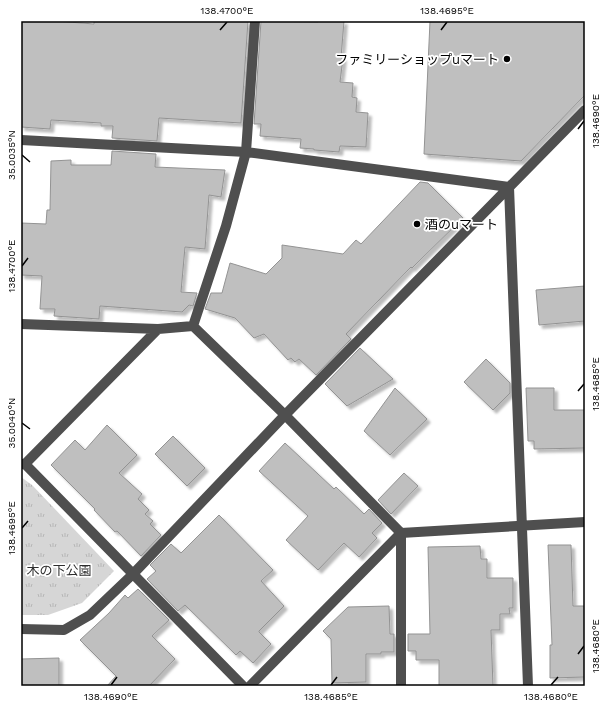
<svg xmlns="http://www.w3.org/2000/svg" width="606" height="707" font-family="'Work Sans','Noto Sans JP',sans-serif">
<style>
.park{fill:url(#park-tufts)}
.building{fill:#bfbfbf;stroke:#939393;filter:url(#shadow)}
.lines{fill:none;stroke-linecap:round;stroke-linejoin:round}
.minor{stroke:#4f4f4f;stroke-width:10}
.ticks{fill:none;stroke:#000;stroke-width:1.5}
.poi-dot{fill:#000;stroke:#fff;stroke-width:1.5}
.labels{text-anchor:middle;stroke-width:3.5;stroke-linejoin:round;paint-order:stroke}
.poi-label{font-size:13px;fill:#000;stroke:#fff;text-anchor:end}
.park-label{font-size:13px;fill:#2d2d2d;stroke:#fff}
.neatline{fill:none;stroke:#000;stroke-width:1.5}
.ticks-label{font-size:10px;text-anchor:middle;fill:#000}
</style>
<defs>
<pattern id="park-tufts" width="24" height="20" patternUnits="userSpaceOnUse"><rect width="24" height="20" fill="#d6d6d6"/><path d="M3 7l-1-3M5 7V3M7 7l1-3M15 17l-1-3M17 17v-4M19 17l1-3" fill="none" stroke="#b6b6b6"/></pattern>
<filter id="shadow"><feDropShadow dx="3.5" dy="3.5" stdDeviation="1" flood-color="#0004"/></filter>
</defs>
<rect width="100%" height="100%" fill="#fff"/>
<path class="park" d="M21 477 32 485 114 571 82 603 48 615H21Z"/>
<path class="building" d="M21 21H56L94 24V21H248L241 123 159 118 157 141 112 138 113 126H101V123L51 120 50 129 21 127Z
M261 21 318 22V21H344L341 58H343L340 82 353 83 352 97 357 98 356 112 368 113 366 147 340 146 339 152 314 150V149L300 148 301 139 260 136 261 124H254Z
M430 21H561L585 22V95L521 161 424 154Z
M112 151 156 154 155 167 225 170 221 197 209 195 205 249 185 247 181 292 197 293 193 306 189 305 182 312 100 306 99 319 54 316 55 309H40L42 276 21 275V223L46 224 47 210H50L51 161 71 160V165H111Z
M420 182 428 183 463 218 412 268 411 267 346 334 351 339 316 375 299 359 295 362 291 358 288 360 264 334 254 338 235 318 205 309 211 293H222L230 263 266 274 282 258V245L343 254 356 240 361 244Z
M585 286V321L539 325 536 290Z
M360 348 393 379 347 406 325 384Z
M486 359 510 383V393L493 410 464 382Z
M395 388 427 419 390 455 364 431Z
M526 388H554V410H585V448L534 449V441H528Z
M107 425 137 455 119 473 142 494 138 499 149 510 145 514 153 521 150 524 161 535 141 556 117 531 115 532 94 510 95 509 51 465 75 440 85 450Z
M173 436 205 468 187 486 155 454Z
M285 443 334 489 336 487 364 514 369 509 382 523 372 533 377 538 359 557 344 543 318 570 286 540 308 516 259 471Z
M404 473 418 486 391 514 378 500Z
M219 515 273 570 261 581 284 606 259 631V632L271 644 253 663 240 651 236 655 185 605 178 611 147 579 156 571 150 565 171 544 181 553Z
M548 545H571L573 606H585V677L550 678V645H552Z
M480 546 481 559H487V578H513V608H509L510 614H500V630H491L493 686H439V660H416V651H408V634H430L428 547Z
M138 589 169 620 152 636 175 659 149 686H107L116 676 80 640 109 613 125 595 128 598Z
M389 606 390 634H394V652H381V654H366V682L332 683 331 639 323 631 348 607Z
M59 658V686H21V659Z"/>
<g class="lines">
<path class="minor" d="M21 140 246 152 509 187 528 686
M21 324 158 329 193 326 285 415 401 533V686
M193 326 226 226 246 152 255 21
M21 464H25L158 329
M25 464 243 686
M21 629 64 630 90 615 133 574 285 415 585 110
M250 686 401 533 585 522"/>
</g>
<path class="ticks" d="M220 30 227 22M441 30 447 22M578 129 584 121M22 155 30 162M22 266 28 258M578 391 584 384M22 423 30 429M22 528 28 521M578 654 584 646M111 685 117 677M331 685 337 677M551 685 558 677"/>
<g class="poi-dot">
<circle cx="507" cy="59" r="4"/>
<circle cx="417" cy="224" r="4"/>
</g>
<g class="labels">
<g class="poi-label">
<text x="499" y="64">ファミリーショップuマート</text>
<text x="425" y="229" text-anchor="start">酒のuマート</text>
</g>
<g class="park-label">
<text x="59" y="575">木の下公園</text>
</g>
</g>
<rect width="606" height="707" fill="none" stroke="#ffffff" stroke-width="44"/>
<rect x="22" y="22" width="562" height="663" class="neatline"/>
<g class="ticks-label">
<text x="227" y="14">138.4700°E</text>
<text x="447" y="14">138.4695°E</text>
<text transform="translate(595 121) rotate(-90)" y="4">138.4690°E</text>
<text transform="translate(11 155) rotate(-90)" y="4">35.0035°N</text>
<text transform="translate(11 266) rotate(-90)" y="4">138.4700°E</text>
<text transform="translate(595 384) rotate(-90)" y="4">138.4685°E</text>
<text transform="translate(11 423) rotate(-90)" y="4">35.0040°N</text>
<text transform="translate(11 528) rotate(-90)" y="4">138.4695°E</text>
<text transform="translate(595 646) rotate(-90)" y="4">138.4680°E</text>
<text x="111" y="700">138.4690°E</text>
<text x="331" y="700">138.4685°E</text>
<text x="551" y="700">138.4680°E</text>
</g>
</svg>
